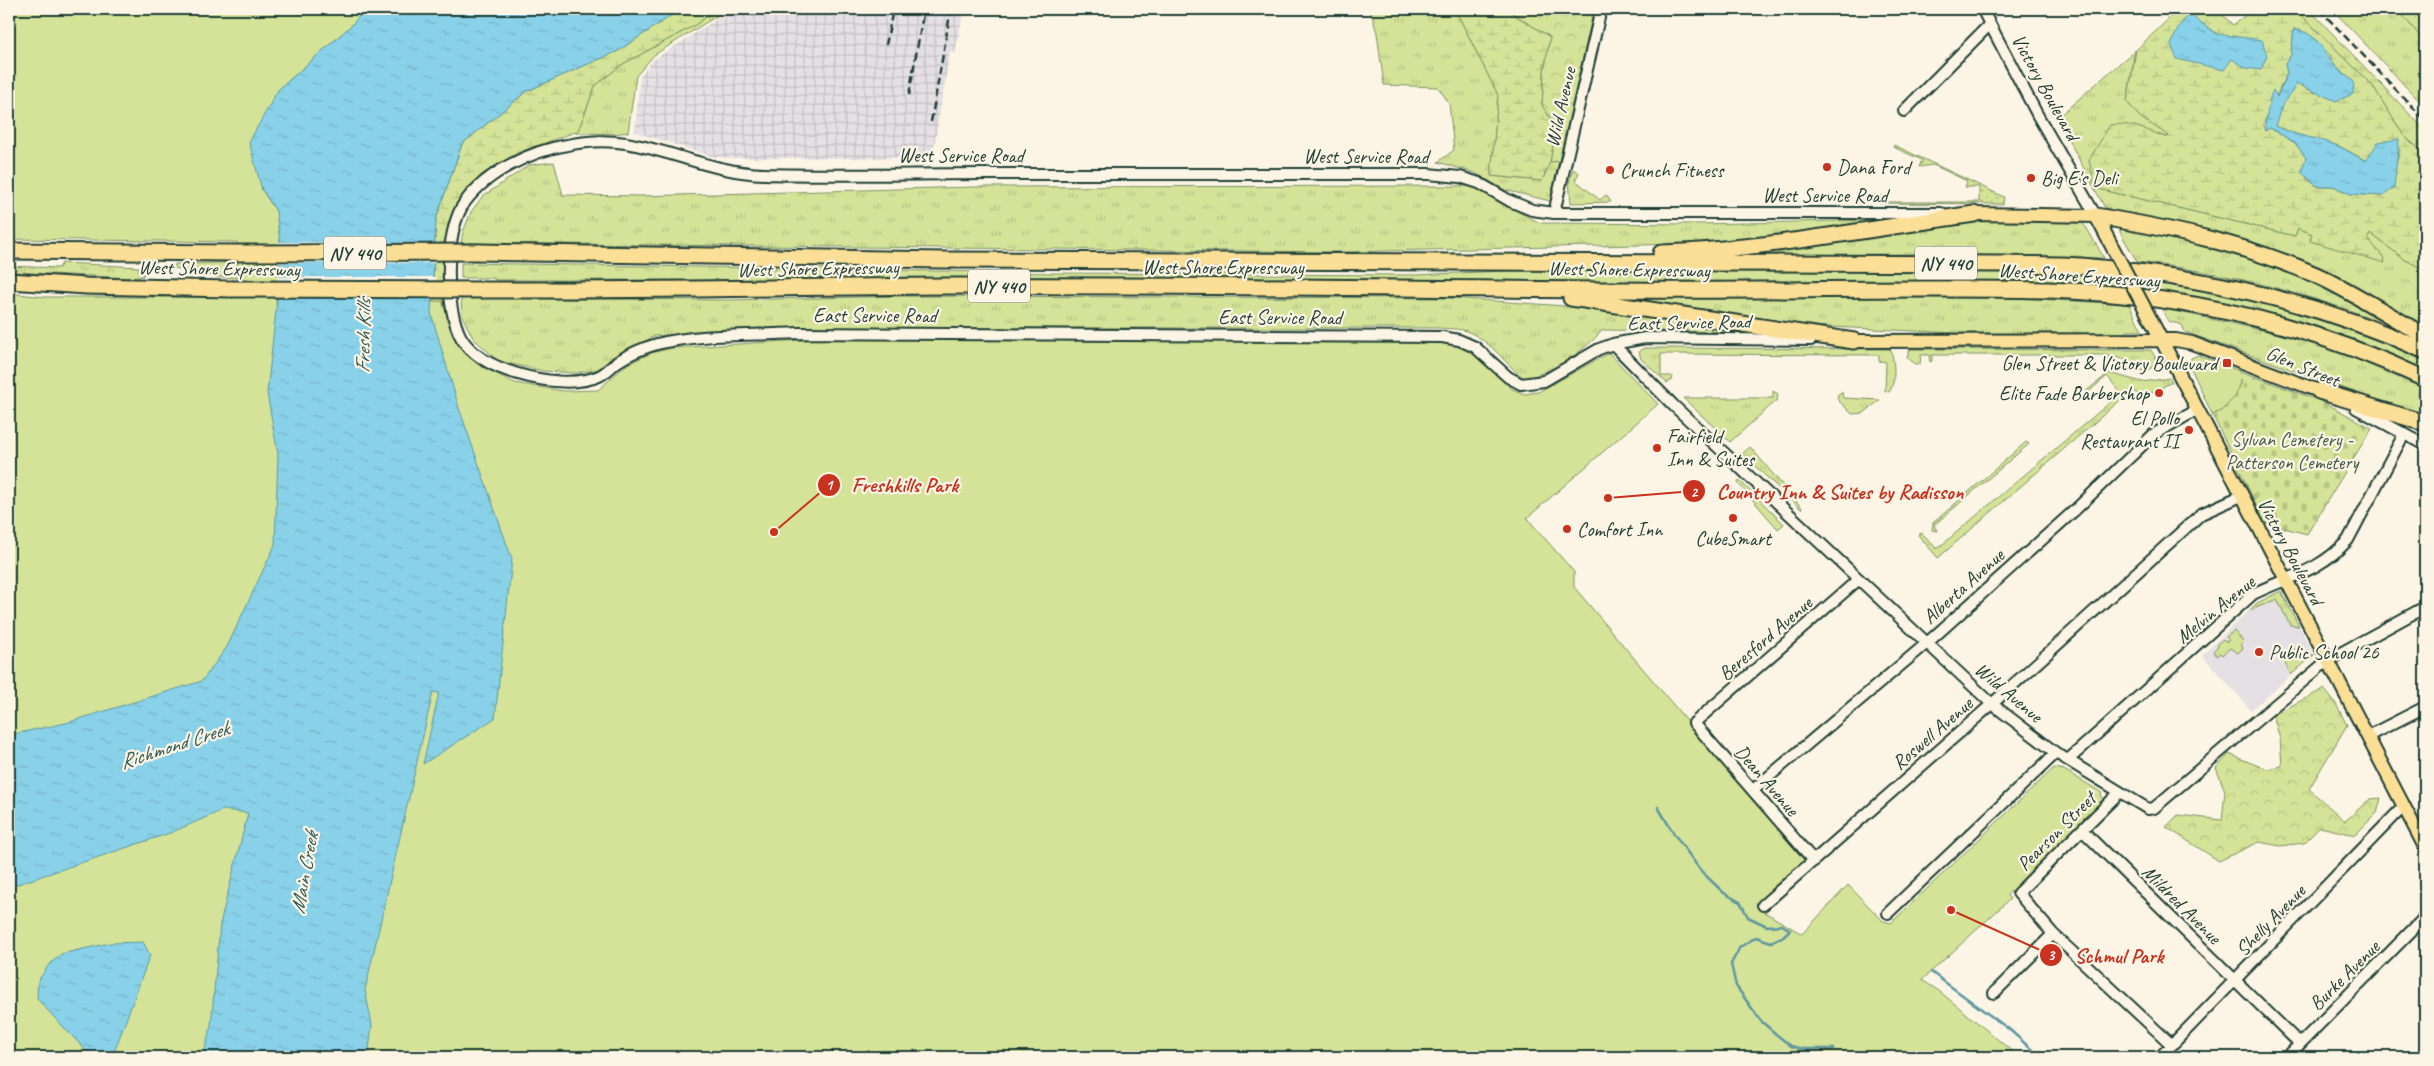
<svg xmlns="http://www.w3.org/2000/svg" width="2434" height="1066" font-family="Caveat,sans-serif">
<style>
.built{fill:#e5e0e3}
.industrial{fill:url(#industrial-grid)}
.grass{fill:url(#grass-tufts);stroke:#7a9066}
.forest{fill:url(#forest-crowns);stroke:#7a9066}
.wetland{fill:url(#wetland-marsh);stroke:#7a9066;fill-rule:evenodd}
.cemetery{fill:url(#cemetery-stones);stroke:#7a9066}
.park{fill:#d4e397;stroke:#7a9066}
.garden{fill:url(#garden-dots);stroke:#7a9066}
.water{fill:url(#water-ripples);stroke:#5e96a1}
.pier{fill:#fcf5e5}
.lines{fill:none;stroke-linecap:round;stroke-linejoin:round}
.stream{stroke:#5e96a1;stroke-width:2.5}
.minor-casing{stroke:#1f3d34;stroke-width:14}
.major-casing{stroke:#1f3d34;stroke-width:16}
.highway-casing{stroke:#1f3d34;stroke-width:19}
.minor{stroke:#fcf5e5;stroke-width:10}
.major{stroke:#fbdf96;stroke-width:12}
.highway{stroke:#fbdf96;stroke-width:15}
.rail{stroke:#1f3d34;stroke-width:2.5;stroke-dasharray:8 4;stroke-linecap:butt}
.major-bridge-casing{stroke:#1f3d34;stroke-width:16;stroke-linecap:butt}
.highway-bridge-casing{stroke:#1f3d34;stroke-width:19;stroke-linecap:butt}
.major-bridge{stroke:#fbdf96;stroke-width:12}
.highway-bridge{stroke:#fbdf96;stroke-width:15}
.poi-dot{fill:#c8321e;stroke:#fcf5e5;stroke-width:2}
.labels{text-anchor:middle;stroke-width:4.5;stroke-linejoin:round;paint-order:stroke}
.shield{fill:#fcf5e5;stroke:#617469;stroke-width:1}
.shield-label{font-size:19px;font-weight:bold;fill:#1f3d34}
.street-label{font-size:20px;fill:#1f3d34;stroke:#fcf5e5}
.poi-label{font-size:20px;fill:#1f3d34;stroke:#fcf5e5;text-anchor:start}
.park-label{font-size:20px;fill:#435e48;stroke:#fcf5e5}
.water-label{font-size:21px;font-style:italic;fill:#345b58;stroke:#fcf5e5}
.leader{fill:none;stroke:#c8321e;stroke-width:2}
.callout-dot{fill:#c8321e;stroke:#fcf5e5;stroke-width:2}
.mark-label{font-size:15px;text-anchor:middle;font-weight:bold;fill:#fff}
.callout-label{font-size:21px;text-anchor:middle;font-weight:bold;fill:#c8321e;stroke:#fcf5e5;stroke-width:4.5;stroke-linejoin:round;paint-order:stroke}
</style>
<defs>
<pattern id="industrial-grid" width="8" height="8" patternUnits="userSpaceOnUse" patternTransform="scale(1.25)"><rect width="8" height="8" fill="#e5e0e3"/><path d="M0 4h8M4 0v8" fill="none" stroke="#c4c1c3"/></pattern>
<pattern id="grass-tufts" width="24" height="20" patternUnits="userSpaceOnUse" patternTransform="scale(1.25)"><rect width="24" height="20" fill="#d4e397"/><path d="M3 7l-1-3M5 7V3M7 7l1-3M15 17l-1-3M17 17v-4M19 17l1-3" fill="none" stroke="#b6c483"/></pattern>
<pattern id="forest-crowns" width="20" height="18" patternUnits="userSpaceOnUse" patternTransform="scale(1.25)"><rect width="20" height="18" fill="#d4e397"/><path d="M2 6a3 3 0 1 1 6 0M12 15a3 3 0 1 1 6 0" fill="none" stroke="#b6c483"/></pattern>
<pattern id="wetland-marsh" width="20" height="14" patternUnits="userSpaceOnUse" patternTransform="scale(1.25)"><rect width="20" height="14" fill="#d4e397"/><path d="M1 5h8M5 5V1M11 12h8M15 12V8" fill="none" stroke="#b6c483"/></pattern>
<pattern id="cemetery-stones" width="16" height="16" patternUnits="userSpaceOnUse" patternTransform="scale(1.25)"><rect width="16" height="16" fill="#d4e397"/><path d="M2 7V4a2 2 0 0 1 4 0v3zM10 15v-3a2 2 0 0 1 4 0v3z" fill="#b6c483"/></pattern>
<pattern id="garden-dots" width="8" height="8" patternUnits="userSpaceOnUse" patternTransform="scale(1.25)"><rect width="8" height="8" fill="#d4e397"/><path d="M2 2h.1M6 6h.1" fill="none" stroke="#b6c483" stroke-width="1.8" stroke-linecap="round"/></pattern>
<pattern id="water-ripples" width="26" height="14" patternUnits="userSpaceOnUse" patternTransform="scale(1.25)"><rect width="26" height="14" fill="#88d1e9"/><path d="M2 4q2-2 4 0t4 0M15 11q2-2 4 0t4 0" fill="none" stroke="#75b4c8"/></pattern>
</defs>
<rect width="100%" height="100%" fill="#fcf5e5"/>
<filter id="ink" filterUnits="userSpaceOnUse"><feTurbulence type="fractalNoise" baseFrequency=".02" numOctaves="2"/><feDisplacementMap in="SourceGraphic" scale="10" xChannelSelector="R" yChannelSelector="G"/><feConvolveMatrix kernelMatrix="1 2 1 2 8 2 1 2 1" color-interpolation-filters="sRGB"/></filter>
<g filter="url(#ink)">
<path class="built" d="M2281 591 2314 655 2251 710 2202 655 2257 603Z"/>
<path class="industrial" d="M733 9H964L955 53 950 52 932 158H729L711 156 635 132 640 76 653 60Z"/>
<path class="grass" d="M717 9H728L654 55 636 76 628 132 614 134 559 132 581 124 595 86 621 65 695 25Z
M1370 9H1455L1498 95 1491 176 1542 181 1550 162 1559 161 1550 201 1505 190 1475 173 1438 162 1454 150 1449 103 1438 87 1384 85 1377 33Z
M2295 9H2309L2425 130V154L2404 136 2372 85Z
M2332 9H2406L2404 17 2425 42V107Z
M2135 50 2127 102 2140 117 2170 136 2166 137 2134 126 2095 188 2295 236 2298 228 2312 234 2310 240 2384 258 2368 239 2370 233 2404 259 2425 270V328L2362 293 2112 216 2110 209 2105 208 2057 118Z
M554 162 563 195 641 196 973 187 1475 186 1499 202 1540 223 1698 224 1885 220V222L1722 243 1342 252 461 243 463 232 471 212 482 197 529 165Z
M1573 169 1579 173 1575 180 1600 200 1606 195 1611 202 1571 203 1569 181Z
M1974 220 2081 222 2086 227 2104 258 1922 254 1760 255V251Z
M2121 226 2176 236 2304 275 2393 321 2390 325C2309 294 2223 271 2137 262L2120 232Z
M258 262 239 278 218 277 174 268 175 264Z
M62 263 140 267 144 270 143 276 133 278 9 272V266L59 268Z
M461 263 1056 273 1415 275 1567 268 2083 272 2113 274 2122 290C1580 276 1037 281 495 280L494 278H461Z
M2145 278 2275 303 2372 333 2425 356V375L2154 294Z
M904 296 1452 298 1593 308 1742 329V332L1603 330C1580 354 1558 369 1525 379 1505 364 1492 342 1469 332 1460 328 1447 329 1438 328H761L654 336 596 370 575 373 543 371 498 361 473 338 462 316 461 298 727 300Z
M1722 297 2016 298 2129 304 2142 331H2127V334L1957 333 1768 324 1644 301 1645 299Z
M2161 308 2285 335 2353 358 2425 389V417L2185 332 2182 325 2168 321Z
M1644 348 1890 349C1895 358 1896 385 1889 392L1885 391 1886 362 1879 361V355L1661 354V376H1672L1671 381 1667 383 1641 359 1639 351Z
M1910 349 2151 350 2158 362C2148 374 2139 371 2127 367L2129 361 2113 356 2110 362 2108 355H1932V361L1930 362 1929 355H1921L1920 364H1915L1907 357Z
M2109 373 2142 382 2170 378 2172 382 2140 399 2133 388 2124 397 2107 376 2086 394 2090 399 2085 400V392Z
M1773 391 1778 394 1777 400 1730 442 1683 398H1773Z
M1842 392 1843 398 1880 400 1864 413 1852 414 1837 399 1838 394Z
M2026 442 2029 444 1934 525 1937 531 1932 530 1933 523Z
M1750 447 1802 508 1801 509 1742 454Z
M1739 480 1784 524 1778 529 1738 483Z
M2281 591 2299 626 2290 625 2277 599 2249 611 2257 603Z
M2293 648 2305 654 2314 655 2291 675 2282 657 2287 654 2286 651Z"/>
<path class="forest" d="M1511 9H1594L1559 161 1550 162 1556 128 1542 105 1544 71 1550 37 1513 14Z
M2406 9H2425V42L2404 17Z
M2121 393 2124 397 1938 558 1918 535 1922 533 1937 549Z
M2324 689 2336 704 2347 725 2309 789 2345 821 2370 799 2381 798 2377 813 2355 835 2320 827 2304 843 2280 846 2259 842 2219 861 2166 827 2178 815 2222 820 2225 791 2216 768 2229 754 2266 769 2282 766 2280 739 2273 715Z"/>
<path class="wetland" d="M681 9H717L695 25 621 65 595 86 578 131 517 153 481 175 449 224 447 299 473 358 472 364 431 313 436 219 462 144 527 91 618 51Z
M1455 9H1511L1513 14 1550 37 1544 71 1542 105 1556 128 1550 162 1542 181 1491 176 1498 95Z
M2179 9H2216L2233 25 2253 9H2295L2372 85 2404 136 2425 154V270L2404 259 2370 233 2368 239 2384 258 2385 263 2310 241 2312 234 2298 228 2295 236 2095 188 2089 160 2110 125C2130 122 2147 130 2165 137L2169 136 2140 117 2127 102 2136 50ZM2189 14 2217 34 2246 68 2232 58ZM2294 29 2328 53 2336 67 2354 82 2315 93 2297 83 2281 108 2274 126 2301 138H2311L2339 146 2367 161 2372 152 2400 149 2396 165 2383 196 2351 194 2333 186H2317L2307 179 2306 157 2295 143 2270 128 2265 131 2263 125 2287 73 2285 64 2291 55Z"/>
<path class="cemetery" d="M2240 371 2325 403 2372 428 2307 534 2265 523 2212 414 2219 412 2233 398 2241 383Z"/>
<path class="park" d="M9 9H365L352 25 278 90 262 190 276 211 280 240 276 305 442 301 455 339 477 364 515 383 563 391 598 390 626 365 651 353 672 348 819 339 1446 342 1461 346 1481 357 1512 389 1525 394 1538 392 1609 353 1658 404 1527 518 1574 572V587L1805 861 1802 869 1760 905 1766 913 1802 934 1848 885 1883 921 1891 923 2054 768 2064 770 2101 792 2102 797 2106 801 2007 895 2010 899 1922 980 1939 991 2019 1057H9V293L45 297H238L237 242 9 239Z
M2198 355 2240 371 2241 383 2235 397 2221 411 2212 414 2190 366 2191 358Z
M2234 631 2244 642 2241 645 2243 648 2238 653 2230 648 2222 655 2220 653 2217 656 2213 651 2218 646 2217 644 2223 639 2227 642 2229 640 2226 637Z"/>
<path class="garden" d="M1894 145 2004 197 2003 204 1879 203 1880 195 1882 202H1979V187H1965L1967 181 1933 165 1919 167 1922 160 1893 147Z"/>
<path class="water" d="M365 9H681L618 51 527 91 462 144 436 219 431 313 459 408 512 559 495 718 423 764 439 693 433 692 365 990 372 1025 368 1057H203L211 1026 220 924 248 813 223 810 170 833 15 885 13 895 9 897V735L66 723 202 681 227 647 275 545 278 454 267 393 280 273V240L276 211 262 190 249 142 278 90 352 25Z
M2189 14 2217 34 2262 40 2267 56 2261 70 2246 68 2232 59 2224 70 2177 59 2171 45 2178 28Z
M2294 29C2319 33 2322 51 2336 67 2341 73 2349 77 2354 82L2353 94 2336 101 2297 84 2281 108 2275 126C2297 137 2316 137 2338 146 2348 150 2357 157 2366 161L2378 142 2399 139 2394 188 2383 196 2351 194 2333 186H2317L2301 172 2306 158 2295 143 2270 128 2265 131C2264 128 2271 92 2273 90L2277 97 2287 73 2285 64 2291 55Z
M143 942 150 955 113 1055 112 1057H92L37 999 38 981 48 966 61 954 110 943Z"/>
<path class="pier" d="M278 242 437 243 436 263H277Z
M277 277H436L434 297H274Z"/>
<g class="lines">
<path class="stream" d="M1658 807 1674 834 1701 871 1724 893 1740 902 1748 917 1767 926 1782 925 1790 930 1782 937 1771 942 1756 937 1740 947 1731 964 1736 986 1761 1021 1777 1035 1791 1046 1802 1049H1834
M1931 972 2010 1030 2040 1057"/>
<defs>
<path id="minor" d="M1982 9 2038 116 2096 216
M1904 111 1990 24
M1554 213 1601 9
M1811 340 1645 338 1613 344 1599 349 1544 381 1521 384 1508 377 1475 347 1459 340 1442 337 798 333C752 336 702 333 657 344 643 348 629 354 617 362 611 367 606 373 599 376 575 386 542 381 518 374 497 368 474 358 462 339 444 309 444 230 465 202 487 172 531 151 567 145 586 141 607 140 626 143 673 151 716 173 764 174 838 176 913 174 988 174 1134 174 1281 174 1428 174L1460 177 1479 183 1510 201 1532 210 1554 213H1941
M1613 344 1673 405 1992 704 2056 753 2148 809 2154 808 2328 660 2425 607
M2356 408 2425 445
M2368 736 2425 707
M2068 760 2253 594C2290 576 2319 572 2348 540L2404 434
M1753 790 1927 643 2075 510 2154 434 2197 410
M2119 793 2018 893 2053 934 2172 1045
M2082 830 2300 1044
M1814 861 1694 723 1859 579
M1763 905 1992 704 2201 514 2241 496
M1888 913 2056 753
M1994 993 2053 934
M2160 1057 2404 806
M2287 1057 2425 917"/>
<path id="major" d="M1974 214 2096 216 2107 237
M2151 320 2425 847
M1854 341 2176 340 2192 343 2319 391"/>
<path id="highway" d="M2096 216C2172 229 2245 244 2316 275 2354 292 2389 316 2425 336
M9 251 232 253
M479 252 943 260 2008 264C2035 265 2064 264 2091 267 2206 277 2320 303 2425 351
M1661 253C1766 249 1870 229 1974 214
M9 281 86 286 231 289
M483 290C637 291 790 287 944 286 1170 284 1397 289 1623 290 1724 291 1826 289 1927 289 2006 289 2085 288 2163 300 2252 313 2343 340 2425 379
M1571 298 1854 341
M2319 391 2425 423"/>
</defs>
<use href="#minor" class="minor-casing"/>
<use href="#major" class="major-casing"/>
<use href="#highway" class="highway-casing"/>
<use href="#minor" class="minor"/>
<use href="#major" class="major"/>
<use href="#highway" class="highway"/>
<path class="rail" d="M2319 9 2425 120
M886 45 893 9
M909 95 924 9
M931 122 951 9"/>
<defs>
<path id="major-bridge" d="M2107 237 2151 320"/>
<path id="highway-bridge" d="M232 253 479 252
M231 289 483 290"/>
</defs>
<use href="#major-bridge" class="major-bridge-casing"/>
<use href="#highway-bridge" class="highway-bridge-casing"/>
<use href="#major-bridge" class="major-bridge"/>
<use href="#highway-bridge" class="highway-bridge"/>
</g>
</g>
<g class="poi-dot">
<circle cx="1827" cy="167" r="5"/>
<circle cx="1610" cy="170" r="5"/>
<circle cx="2031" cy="178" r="5"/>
<rect x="2222" y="358" width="10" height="10" rx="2.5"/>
<circle cx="2159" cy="393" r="5"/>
<circle cx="2189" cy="430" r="5"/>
<circle cx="1657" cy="448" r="5"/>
<circle cx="1733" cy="518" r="5"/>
<circle cx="1567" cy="529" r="5"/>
<circle cx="2259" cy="652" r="5"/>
</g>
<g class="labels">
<g class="shield">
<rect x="324" y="236.5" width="62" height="33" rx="4"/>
<rect x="1915" y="246.5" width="62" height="33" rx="4"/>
<rect x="968" y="269.5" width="62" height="33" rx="4"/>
</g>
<g class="shield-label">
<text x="355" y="260">NY 440</text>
<text x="1946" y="270">NY 440</text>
<text x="999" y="293">NY 440</text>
</g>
<g class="street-label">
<text transform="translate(2046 87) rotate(61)" y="7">Victory Boulevard</text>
<text transform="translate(1560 107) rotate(-77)" y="7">Wild Avenue</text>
<text x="961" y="162">West Service Road</text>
<text x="1366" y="163">West Service Road</text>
<text x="1825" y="202">West Service Road</text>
<text x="1223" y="274">West Shore Expressway</text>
<text transform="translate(219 268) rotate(1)" y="7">West Shore Expressway</text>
<text transform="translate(818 268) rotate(-1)" y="7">West Shore Expressway</text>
<text transform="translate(1629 269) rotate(1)" y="7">West Shore Expressway</text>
<text transform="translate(2079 275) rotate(4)" y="7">West Shore Expressway</text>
<text x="875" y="322">East Service Road</text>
<text x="1280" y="324">East Service Road</text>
<text transform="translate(1689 322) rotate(-1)" y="7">East Service Road</text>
<text transform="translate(2303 366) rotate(22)" y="7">Glen Street</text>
<text transform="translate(2291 551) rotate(62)" y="7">Victory Boulevard</text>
<text transform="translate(1963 586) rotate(-42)" y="7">Alberta Avenue</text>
<text transform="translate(2215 609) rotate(-39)" y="7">Melvin Avenue</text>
<text transform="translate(1765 638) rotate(-41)" y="7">Beresford Avenue</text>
<text transform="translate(2009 692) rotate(40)" y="7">Wild Avenue</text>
<text transform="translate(1932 733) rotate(-41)" y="7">Roswell Avenue</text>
<text transform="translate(1767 780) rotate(49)" y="7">Dean Avenue</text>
<text transform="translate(2056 831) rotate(-45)" y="7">Pearson Street</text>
<text transform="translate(2182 904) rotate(45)" y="7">Mildred Avenue</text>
<text transform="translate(2270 920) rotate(-46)" y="7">Shelly Avenue</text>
<text transform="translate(2344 975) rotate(-45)" y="7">Burke Avenue</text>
</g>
<g class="poi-label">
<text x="1837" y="174">Dana Ford</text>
<text x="1620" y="177">Crunch Fitness</text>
<text x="2041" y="185">Big E's Deli</text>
<text x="2217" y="370" text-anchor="end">Glen Street &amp; Victory Boulevard</text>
<text x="2149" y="400" text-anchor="end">Elite Fade Barbershop</text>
<text x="2179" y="425" text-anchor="end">El Pollo<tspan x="2179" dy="23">Restaurant II</tspan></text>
<text x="1667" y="443">Fairfield<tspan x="1667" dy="23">Inn &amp; Suites</tspan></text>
<text x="1577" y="536">Comfort Inn</text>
<text x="1733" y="545" text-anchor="middle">CubeSmart</text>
<text x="2269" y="659">Public School 26</text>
</g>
<g class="park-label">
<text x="2292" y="446">Sylvan Cemetery -<tspan x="2292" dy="23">Patterson Cemetery</tspan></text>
</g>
<g class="water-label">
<text transform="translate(363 336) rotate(-89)" y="7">Fresh Kills</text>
<text transform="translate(174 745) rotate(-18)" y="7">Richmond Creek</text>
<text transform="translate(304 873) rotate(-80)" y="7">Main Creek</text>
</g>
</g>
<path class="leader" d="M774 532L829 485M1608 498L1694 491M1951 910L2051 955"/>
<g class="callout-dot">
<circle cx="774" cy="532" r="5"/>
<circle cx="1608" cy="498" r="5"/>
<circle cx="1951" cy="910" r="5"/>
<circle cx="829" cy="485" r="12"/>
<circle cx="1694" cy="491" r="12"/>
<circle cx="2051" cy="955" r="12"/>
</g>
<g class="mark-label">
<text x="829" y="490">1</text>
<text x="1694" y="497">2</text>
<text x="2051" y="960">3</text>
</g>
<g class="callout-label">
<text x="905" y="492">Freshkills Park</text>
<text x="1840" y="499">Country Inn &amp; Suites by Radisson</text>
<text x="2119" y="963">Schmul Park</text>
</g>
<rect width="2434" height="1066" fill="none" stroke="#fcf5e5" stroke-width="30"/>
<rect x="15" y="15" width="2404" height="1036" fill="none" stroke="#1f3d34" stroke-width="2" filter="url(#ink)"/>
</svg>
